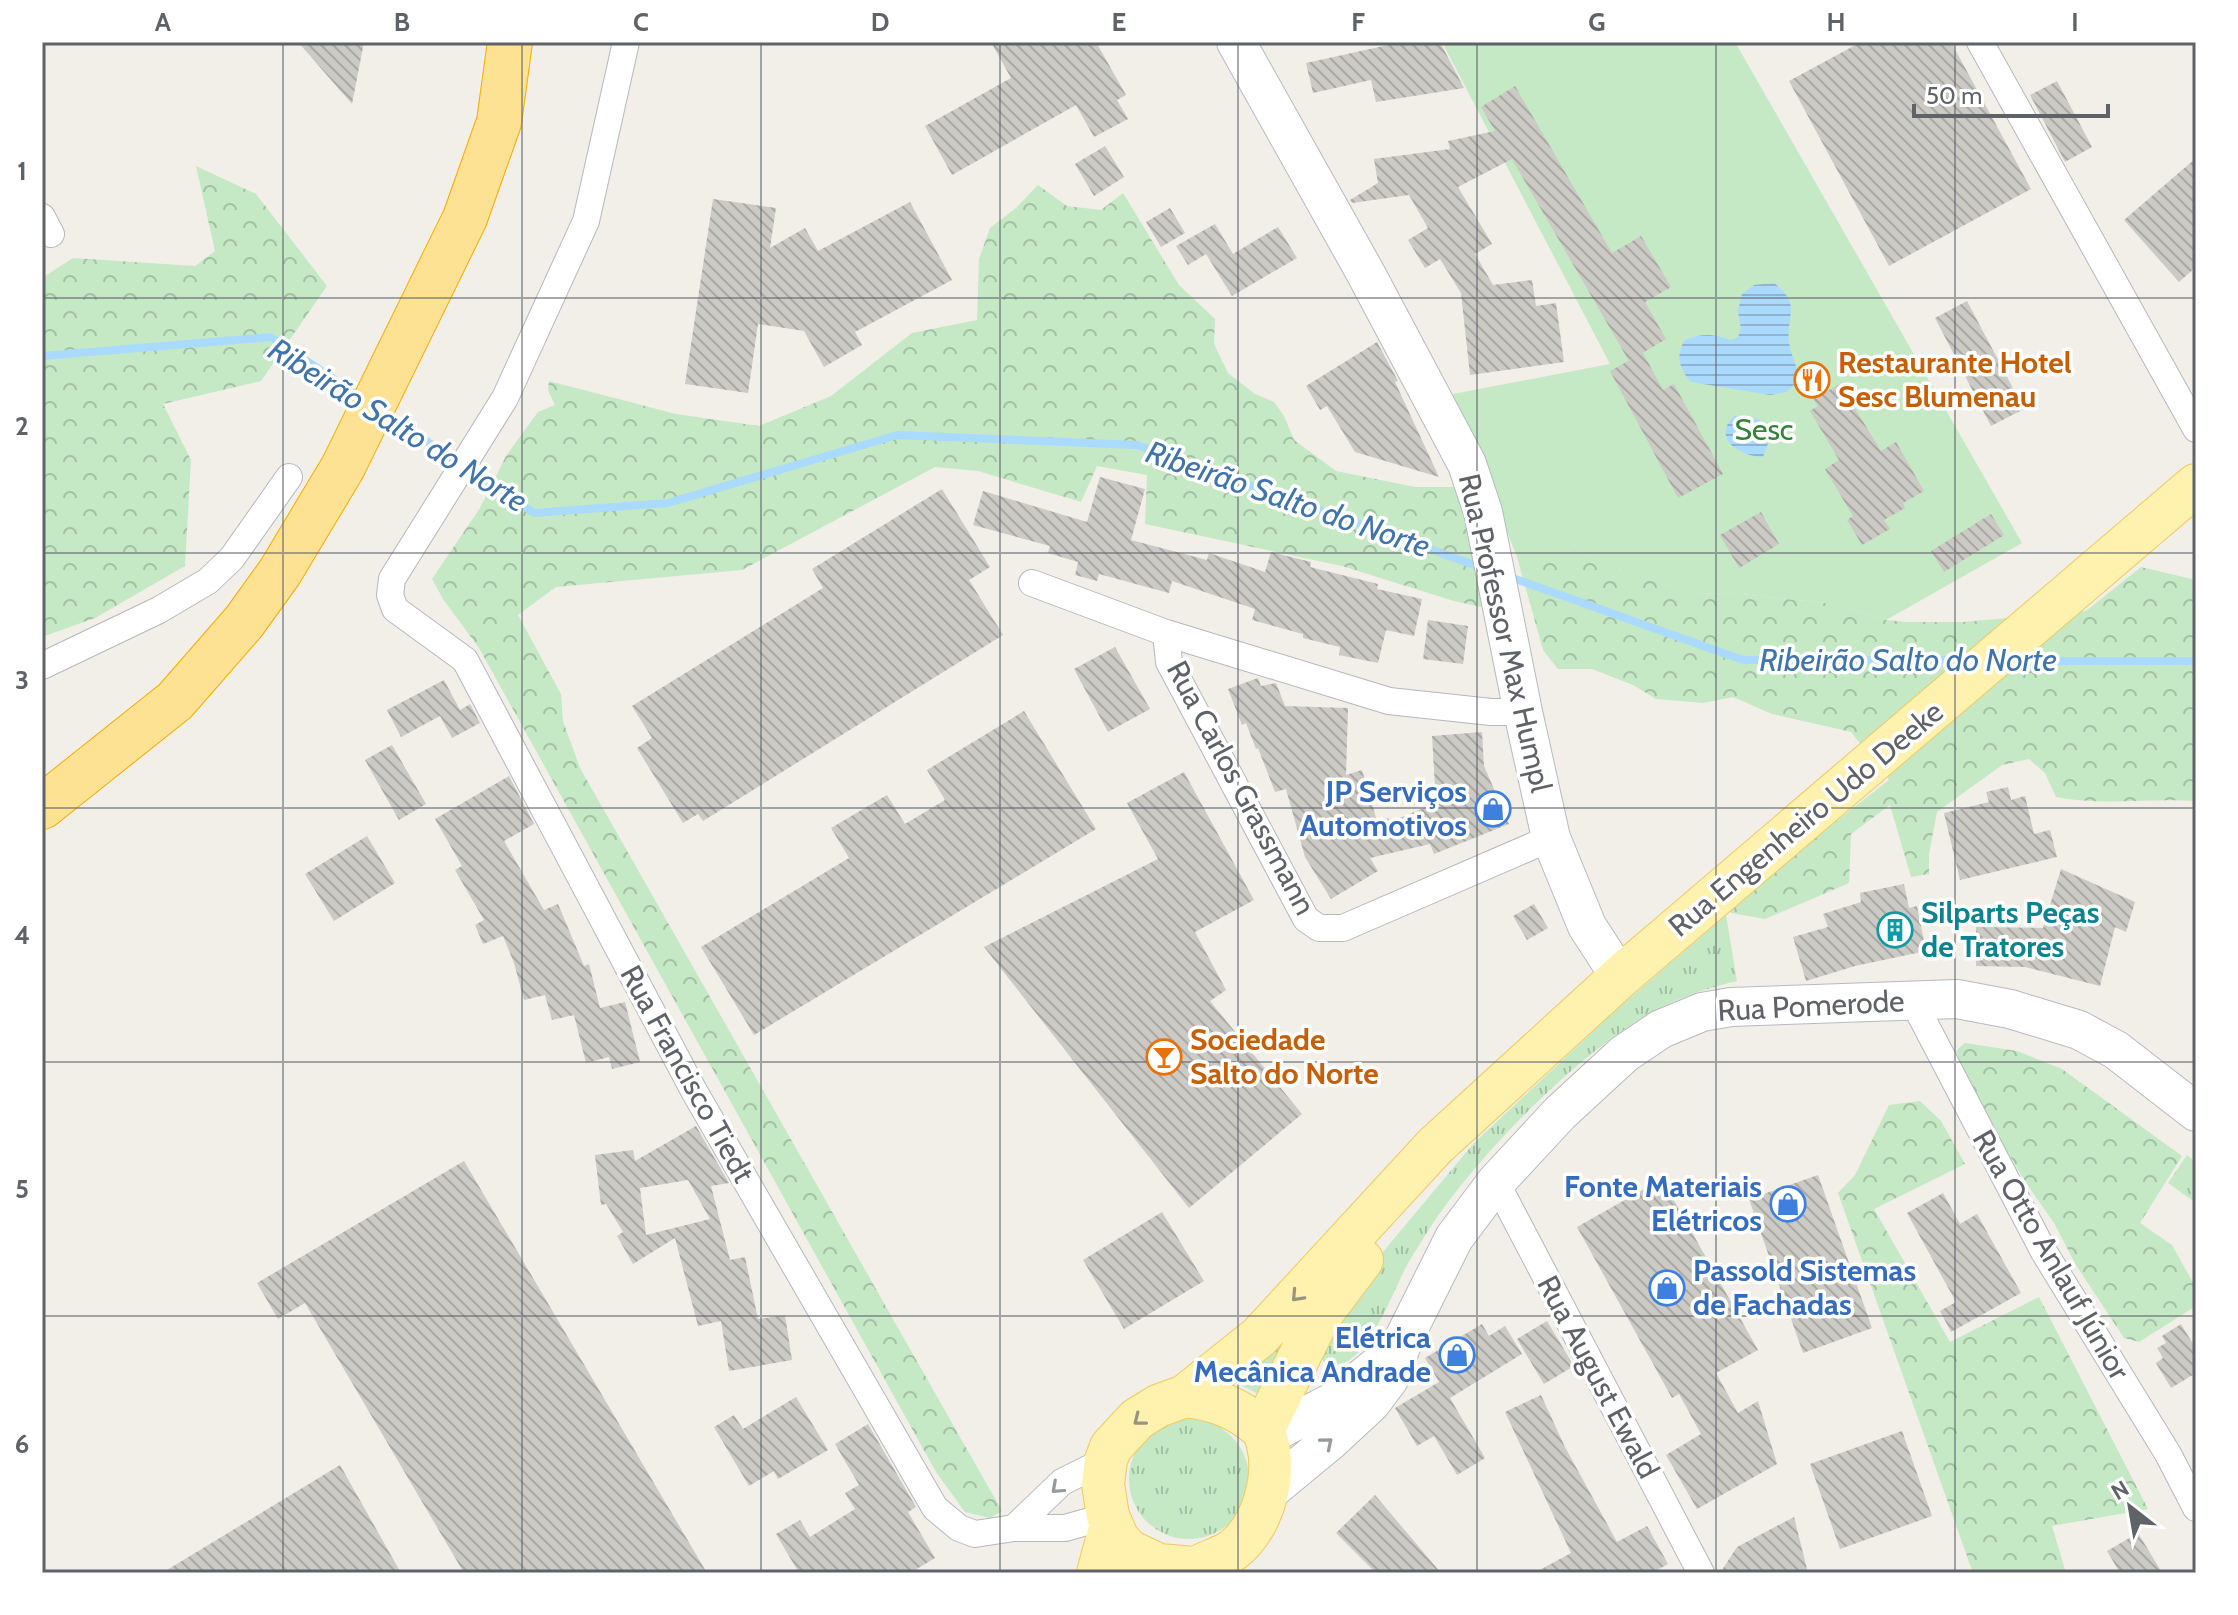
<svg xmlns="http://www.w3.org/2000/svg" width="2238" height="1615" font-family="Cabin,sans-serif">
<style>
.grass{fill:url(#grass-tufts)}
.forest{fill:url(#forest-crowns)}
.park{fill:#c5e8c5}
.water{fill:url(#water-rules)}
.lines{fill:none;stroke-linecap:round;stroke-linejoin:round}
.stream{stroke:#aadaff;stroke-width:8}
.building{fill:url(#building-back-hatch);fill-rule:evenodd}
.street-casing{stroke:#b5b8bc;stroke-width:28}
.secondary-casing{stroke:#b6babf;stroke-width:40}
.primary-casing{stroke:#f2c960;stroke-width:44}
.highway-casing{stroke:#f9ab00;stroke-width:46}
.street{stroke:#fff;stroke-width:26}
.secondary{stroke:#fff;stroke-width:38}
.primary{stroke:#fff2af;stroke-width:42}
.highway{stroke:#fde293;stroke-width:44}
.oneway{stroke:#979581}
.oneway2{stroke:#979a9d}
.grid{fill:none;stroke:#5f6368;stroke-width:2;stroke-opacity:0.55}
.labels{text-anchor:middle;stroke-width:7;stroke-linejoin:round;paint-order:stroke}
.food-label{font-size:30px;font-weight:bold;fill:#c56008;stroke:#fff;text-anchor:start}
.park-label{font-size:30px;fill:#348238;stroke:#fff}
.street-label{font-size:30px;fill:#5f6368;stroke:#fff}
.shop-label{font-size:30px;font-weight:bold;fill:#366cbe;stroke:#fff;text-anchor:end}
.culture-label{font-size:30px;font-weight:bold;fill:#0d838f;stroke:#fff;text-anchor:start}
.water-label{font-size:32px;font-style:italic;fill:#4174aa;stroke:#fff}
.neatline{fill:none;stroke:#5f6368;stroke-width:3}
.grid-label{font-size:26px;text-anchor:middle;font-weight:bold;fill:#5f6368}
</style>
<defs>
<pattern id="grass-tufts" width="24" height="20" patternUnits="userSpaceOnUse" patternTransform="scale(2)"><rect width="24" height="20" fill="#c5e8c5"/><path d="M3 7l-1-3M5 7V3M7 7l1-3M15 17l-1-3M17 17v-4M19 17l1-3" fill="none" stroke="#a3c0a4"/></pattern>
<pattern id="forest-crowns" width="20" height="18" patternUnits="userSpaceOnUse" patternTransform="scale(2)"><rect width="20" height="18" fill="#c5e8c5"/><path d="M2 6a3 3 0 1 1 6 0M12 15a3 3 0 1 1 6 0" fill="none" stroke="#a3c0a4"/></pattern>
<pattern id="water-rules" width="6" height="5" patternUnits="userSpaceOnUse" patternTransform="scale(2)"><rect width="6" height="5" fill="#aadaff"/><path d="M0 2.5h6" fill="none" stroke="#8eb4d2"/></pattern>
<pattern id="building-back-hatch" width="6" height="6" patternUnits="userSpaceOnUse" patternTransform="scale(2)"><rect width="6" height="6" fill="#cccac5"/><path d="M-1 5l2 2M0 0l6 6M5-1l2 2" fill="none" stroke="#a9a8a4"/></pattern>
</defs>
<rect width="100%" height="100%" fill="#f1efe8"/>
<path class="grass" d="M1726 915 1737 981C1704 989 1674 999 1645 1016 1571 1060 1472 1161 1426 1234 1420 1244 1413 1254 1407 1265 1394 1288 1361 1385 1323 1361L1322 1353 1372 1265 1474 1143 1614 1012Z
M2187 1155 2196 1162V1203L2168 1183Z
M1289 1335 1259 1394 1231 1381Z
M1129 1479a60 60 0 1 1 120 0a60 60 0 1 1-120 0Z"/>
<path class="forest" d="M196 166 256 194 327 286 261 381 163 404 191 460 185 566 95 618 42 637V278L73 258 195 266 215 251Z
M1038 185 1067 206 1101 210 1123 193 1179 285 1215 319 1214 344 1228 373 1255 394 1274 402 1284 416 1294 440 1336 471 1415 487H1459L1486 608 1454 601 1342 566 1145 524 1147 475 1097 466 1081 502 978 471 935 467 742 570 556 587 518 615 561 694 563 721 580 768 1002 1511 990 1518 965 1512 936 1472 479 648 443 599 432 579 480 508 506 456 538 412 555 405 548 390 549 381 676 414 759 426 831 396 912 333 977 320 979 259 990 228 1016 208Z
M1564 547 1687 593 1741 594 1826 603 1886 620 1907 622H1963L2086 611 2141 567 2196 580V801C2150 798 2102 806 2056 797L2045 773 2029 759 2002 765 1937 812 1929 854V874L1911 877 1890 805 1851 834 1849 883 1765 919 1731 913 1723 903 1820 834 1889 780 1851 732 1772 714 1733 697 1703 703 1656 699 1633 685 1592 669H1558L1543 650 1517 557Z
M1965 1043 2017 1051 2062 1069 2182 1156 2140 1223 2172 1245 2196 1288V1306L2139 1342 2124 1338 2076 1265 2054 1223 2026 1183 1995 1131 1968 1085 1956 1051Z
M1920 1101 1941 1121 1965 1164 1874 1209 1950 1342 2039 1297 2148 1509 2052 1526 2066 1573H1973L1838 1193 1855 1175 1889 1105Z"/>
<path class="park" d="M1442 42H1735L2022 543 1886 620 1826 603 1741 594 1687 593 1574 551 1523 560 1522 556 1517 557 1453 394 1610 364Z"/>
<path class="water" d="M1774 283C1802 305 1786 314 1789 343 1791 357 1799 366 1798 381L1787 392 1770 395 1691 382C1679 368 1675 356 1685 340 1703 333 1712 334 1731 340L1738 337 1741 329 1738 311 1742 294 1754 285Z
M1734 416 1754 418 1767 423 1772 433 1763 457C1740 456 1711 439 1734 416Z"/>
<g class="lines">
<path class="stream" d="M42 356 271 337 362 398
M383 412 534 513 668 503 897 435 1137 445 1483 568
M1507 576 1743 660H1967
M2013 661H2196"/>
</g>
<path class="building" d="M298 42H364L352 104Z
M991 42H1096L1126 95 1117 100 1128 119 1094 137 1076 105 952 175 925 126 1011 78Z
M1402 42H1440L1464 88 1376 102 1371 80 1313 93 1306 63Z
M1861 42H1951L2031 189 1889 266 1789 81Z
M2057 81 2092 147 2065 162 2030 95Z
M1515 86 1612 253 1641 236 1671 287 1645 302 1666 339 1629 361 1512 159 1458 187 1492 244 1475 254 1493 285 1532 280 1536 306 1556 303 1564 362 1470 375 1461 293 1440 259 1425 268 1408 240 1428 228 1409 195 1352 203 1350 200 1378 183 1374 159 1450 149 1448 141 1495 131 1481 107Z
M1105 146 1124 177 1094 196 1075 164Z
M2196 158V267L2179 282 2124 220Z
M713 199 776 208 770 248 805 228 818 251 910 202 952 280 855 332 862 345 824 367 804 331 758 324 748 393 685 384Z
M1170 208 1185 233 1161 247 1146 222Z
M1215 224 1233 254 1278 227 1297 258 1232 296 1206 254 1188 265 1176 246Z
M1967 301 2024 409 1991 426 1935 318Z
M1377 342 1398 381 1395 382 1439 477 1355 452 1327 406 1320 410 1306 386Z
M1643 353 1663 390 1674 384 1723 474 1678 498 1610 371Z
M1840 384 1881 451 1896 442 1924 491 1903 503 1905 508 1884 520 1890 529 1862 545 1847 520 1853 516 1825 469 1839 460 1810 411 1818 406 1813 399Z
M1100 477 1145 489 1131 540 1207 560 1209 553 1265 572 1271 552 1311 562 1310 567 1378 584 1377 589 1422 599 1414 636 1386 630 1378 663 1339 655 1340 647 1303 638V634L1252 620 1255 609 1172 581 1169 593 1099 574 1097 581 1075 575 1078 562 1048 553 1050 546 973 525 983 491 1087 522Z
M942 489 990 567 969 580 1003 635 703 821 698 814 683 823 637 748 652 738 632 706 823 588 812 569Z
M1761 512 1779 544 1739 568 1720 535Z
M1991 514 2004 535 1944 572 1931 551Z
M1428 620 1468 626 1463 664 1423 659Z
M1115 647 1150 709 1108 732 1074 669Z
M1258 678 1261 686 1276 683 1285 706 1348 708 1346 775 1362 770 1377 821 1389 818 1390 822 1436 803 1432 736 1482 732 1484 766 1509 824 1434 854 1430 844 1370 858 1378 871 1331 899 1305 857 1286 789 1275 792 1258 748 1256 749 1246 723 1242 725 1228 689Z
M444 680 460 710 470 704 480 723 452 738 440 716 401 737 387 710Z
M1024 711 1096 829 754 1035 701 947 849 858 831 828 887 795 905 824 945 800 927 770Z
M392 745 426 804 399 820 365 760Z
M1184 772 1254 900 1195 932 1226 990 1210 1001 1302 1114 1189 1208 984 947 1158 859 1127 803Z
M509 776 534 824 504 841 544 910 558 904 584 966 589 964 600 1008 625 1002 640 1062 612 1069 609 1057 586 1063 574 1015 552 1020 545 995 524 1000 514 963 503 936 483 944 475 925 484 920 455 870 462 866 435 819Z
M2008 787 2011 800 2025 796 2034 834 2050 830 2057 857 1960 880 1944 813 1989 802 1986 792Z
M367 836 395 883 334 921 305 874Z
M2061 869 2135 902 2126 932 2115 927 2100 986 2025 967 1976 966V927L2043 928Z
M1904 884 1909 908 1917 906 1926 951 1855 966 1806 981 1793 937 1828 927 1823 914 1861 902 1860 893Z
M1534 904 1548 928 1527 940 1513 916Z
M696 1126 729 1183 711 1186 730 1260 745 1257 758 1319 785 1315 792 1360 729 1371 721 1321 698 1326 675 1238 633 1264 617 1236 623 1232 606 1204 601 1205 595 1155 633 1150 635 1161ZM688 1180 710 1219 646 1235 640 1188Z
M464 1161 707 1573H464L305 1303 278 1319 257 1283Z
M1818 1175 1872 1328 1803 1353 1749 1199Z
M1662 1179 1758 1350 1716 1373 1738 1413 1758 1401 1777 1464 1697 1509 1666 1455 1701 1434 1679 1394 1672 1398 1577 1227Z
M1943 1193 1960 1224 1977 1214 2021 1293 1951 1332 1940 1311 1956 1302 1907 1213Z
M1162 1212 1204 1281 1124 1329 1083 1260Z
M1547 1321 1574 1366 1544 1384 1517 1339Z
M1482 1324 1489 1336 1505 1326 1522 1354 1450 1398 1485 1458 1457 1475 1434 1436 1417 1446 1395 1408 1439 1382 1425 1358Z
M2181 1324 2196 1349V1373L2171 1388 2156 1363 2163 1358 2157 1348 2166 1343 2162 1336Z
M1541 1395 1565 1447 1617 1542 1647 1526 1668 1564 1652 1573H1534L1571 1553 1505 1412Z
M796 1397 828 1450 778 1479 774 1471 749 1486 714 1427 734 1415 743 1429Z
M868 1424 916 1507 908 1512 935 1558 910 1573H799L776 1534 800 1520 810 1537 855 1509 845 1493 859 1485 835 1444Z
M1902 1431 1932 1516 1840 1549 1810 1464Z
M340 1465 401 1573H162Z
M1375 1495 1441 1573H1376L1336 1533Z
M1794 1517 1808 1573H1720L1737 1547Z
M2138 1533 2158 1566 2162 1573H2120L2107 1551Z"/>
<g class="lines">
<defs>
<path id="street" d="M626 42 586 221 505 398 392 579 390 595 395 609 465 660 694 1091 935 1508 959 1528 975 1534 1014 1528H1065L1108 1516
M1980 42 2196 429
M42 217 51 234
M1032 583 1166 633 1389 701 1491 712H1523
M1166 633 1169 662 1306 919 1319 928H1343L1551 838
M42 666 159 610 208 581 232 558 289 477
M1912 999 2044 1252 2168 1454 2196 1508
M1496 1182 1701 1573
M1014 1528 1062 1482 1106 1460"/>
<path id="secondary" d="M1236 42 1365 272 1467 464 1483 512 1523 712 1551 838 1587 926 1620 977
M1266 1436 1333 1402 1376 1367
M1267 1493 1330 1441 1371 1403 1389 1379 1405 1336 1454 1238 1496 1182 1560 1113 1624 1054 1661 1029 1702 1012 1731 1007 1957 999 2010 1009 2079 1030 2116 1050 2196 1112"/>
<path id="primary" d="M1185 1396C1216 1399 1240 1409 1263 1430
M1194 1568 1159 1565 1129 1551 1118 1539 1108 1516 1103 1484 1106 1460 1111 1447 1137 1419 1158 1406 1185 1396 1259 1337 1435 1146 1620 977 2196 485
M1098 1573 1111 1525
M1189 1573C1201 1562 1219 1560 1233 1550 1265 1525 1280 1468 1263 1430L1319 1317 1362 1260"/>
<path id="highway" d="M42 807 175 701 244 622 280 572 343 467 465 218 499 122 510 42"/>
</defs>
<use href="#street" class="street-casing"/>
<use href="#secondary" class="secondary-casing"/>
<use href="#primary" class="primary-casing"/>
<use href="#highway" class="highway-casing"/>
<use href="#street" class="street"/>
<use href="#secondary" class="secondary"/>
<use href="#primary" class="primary"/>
<use href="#highway" class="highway"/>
</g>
<defs><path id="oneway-chevron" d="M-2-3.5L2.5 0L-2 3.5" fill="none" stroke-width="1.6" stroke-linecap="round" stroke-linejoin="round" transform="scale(2)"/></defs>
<g class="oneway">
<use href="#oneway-chevron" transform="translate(1297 1296) rotate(133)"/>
<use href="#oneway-chevron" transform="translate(1139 1420) rotate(142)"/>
</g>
<g class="oneway2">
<use href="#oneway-chevron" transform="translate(1327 1443) rotate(-40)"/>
<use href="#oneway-chevron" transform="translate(1057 1488) rotate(138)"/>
</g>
<path class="grid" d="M283 42V1573M522 42V1573M761 42V1573M1000 42V1573M1238 42V1573M1477 42V1573M1716 42V1573M1955 42V1573M42 298H2196M42 553H2196M42 808H2196M42 1062H2196M42 1316H2196"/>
<defs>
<symbol id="restaurant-ring" viewBox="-11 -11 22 22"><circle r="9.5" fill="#fff" stroke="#e8710a" stroke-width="1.5"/><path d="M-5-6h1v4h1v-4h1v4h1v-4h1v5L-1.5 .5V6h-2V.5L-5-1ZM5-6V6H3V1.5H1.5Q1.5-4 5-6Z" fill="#e8710a"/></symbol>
<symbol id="shop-ring" viewBox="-11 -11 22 22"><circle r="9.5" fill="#fff" stroke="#3f7fe0" stroke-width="1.5"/><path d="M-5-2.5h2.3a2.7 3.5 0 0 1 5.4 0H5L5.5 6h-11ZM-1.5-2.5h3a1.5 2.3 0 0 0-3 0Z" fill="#3f7fe0"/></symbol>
<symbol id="building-ring" viewBox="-11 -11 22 22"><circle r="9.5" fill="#fff" stroke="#0f9aa8" stroke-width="1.5"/><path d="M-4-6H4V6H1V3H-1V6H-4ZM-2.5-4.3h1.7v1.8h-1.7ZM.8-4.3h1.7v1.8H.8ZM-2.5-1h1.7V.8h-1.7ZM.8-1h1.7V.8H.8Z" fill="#0f9aa8"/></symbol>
<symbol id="bar-ring" viewBox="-11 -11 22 22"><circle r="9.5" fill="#fff" stroke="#e8710a" stroke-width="1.5"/><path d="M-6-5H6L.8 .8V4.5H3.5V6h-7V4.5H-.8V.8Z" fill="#e8710a"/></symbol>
</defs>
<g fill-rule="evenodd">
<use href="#restaurant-ring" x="1792" y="360" width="40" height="40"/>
<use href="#shop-ring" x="1473" y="789" width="40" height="40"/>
<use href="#building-ring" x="1875" y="910" width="40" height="40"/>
<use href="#bar-ring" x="1144" y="1037" width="40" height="40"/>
<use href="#shop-ring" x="1768" y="1184" width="40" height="40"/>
<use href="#shop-ring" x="1647" y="1268" width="40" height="40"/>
<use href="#shop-ring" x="1437" y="1335" width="40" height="40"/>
</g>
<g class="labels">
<g class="food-label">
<text x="1838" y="373">Restaurante Hotel<tspan x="1838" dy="34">Sesc Blumenau</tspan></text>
<text x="1190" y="1050">Sociedade<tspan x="1190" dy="34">Salto do Norte</tspan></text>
</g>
<g class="park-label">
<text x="1764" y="440">Sesc</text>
</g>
<g class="street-label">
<text transform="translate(1505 633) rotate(77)" y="10">Rua Professor Max Humpl</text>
<text transform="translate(1241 788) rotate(62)" y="10">Rua Carlos Grassmann</text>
<text transform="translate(1806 819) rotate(-40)" y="10">Rua Engenheiro Udo Deeke</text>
<text transform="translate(1811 1006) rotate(-3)" y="10">Rua Pomerode</text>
<text transform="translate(687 1074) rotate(61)" y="10">Rua Francisco Tiedt</text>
<text transform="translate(2051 1255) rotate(60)" y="10">Rua Otto Anlauf Júnior</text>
<text transform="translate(1598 1377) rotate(62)" y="10">Rua August Ewald</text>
</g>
<g class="shop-label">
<text x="1467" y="802">JP Serviços<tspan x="1467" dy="34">Automotivos</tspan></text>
<text x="1762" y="1197">Fonte Materiais<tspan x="1762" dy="34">Elétricos</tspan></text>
<text x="1693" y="1281" text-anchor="start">Passold Sistemas<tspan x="1693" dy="34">de Fachadas</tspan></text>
<text x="1431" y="1348">Elétrica<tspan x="1431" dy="34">Mecânica Andrade</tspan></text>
</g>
<g class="culture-label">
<text x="1921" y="923">Silparts Peças<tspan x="1921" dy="34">de Tratores</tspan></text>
</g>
<g class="water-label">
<text transform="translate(398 425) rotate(32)" y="11">Ribeirão Salto do Norte</text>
<text transform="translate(1288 499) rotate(19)" y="11">Ribeirão Salto do Norte</text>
<text x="1908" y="671">Ribeirão Salto do Norte</text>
</g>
</g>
<rect width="2238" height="1615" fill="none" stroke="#ffffff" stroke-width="88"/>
<g transform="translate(2130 1507) rotate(329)" stroke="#ffffff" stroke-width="6" paint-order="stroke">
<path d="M0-6L14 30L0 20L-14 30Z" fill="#5f6368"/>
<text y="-12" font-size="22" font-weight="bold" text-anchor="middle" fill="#5f6368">N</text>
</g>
<path d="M1914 104v12h194v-12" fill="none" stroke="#5f6368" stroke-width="4"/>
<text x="1926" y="104" font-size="24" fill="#5f6368" stroke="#ffffff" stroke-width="6" paint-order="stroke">50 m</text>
<rect x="44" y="44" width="2150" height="1527" class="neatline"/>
<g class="grid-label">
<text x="163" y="31">A</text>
<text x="402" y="31">B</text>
<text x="641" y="31">C</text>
<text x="880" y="31">D</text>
<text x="1119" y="31">E</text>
<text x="1358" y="31">F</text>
<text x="1597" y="31">G</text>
<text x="1836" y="31">H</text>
<text x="2075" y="31">I</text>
<text x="22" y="180">1</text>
<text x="22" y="435">2</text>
<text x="22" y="689">3</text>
<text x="22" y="944">4</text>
<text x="22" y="1198">5</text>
<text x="22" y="1453">6</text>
</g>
</svg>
